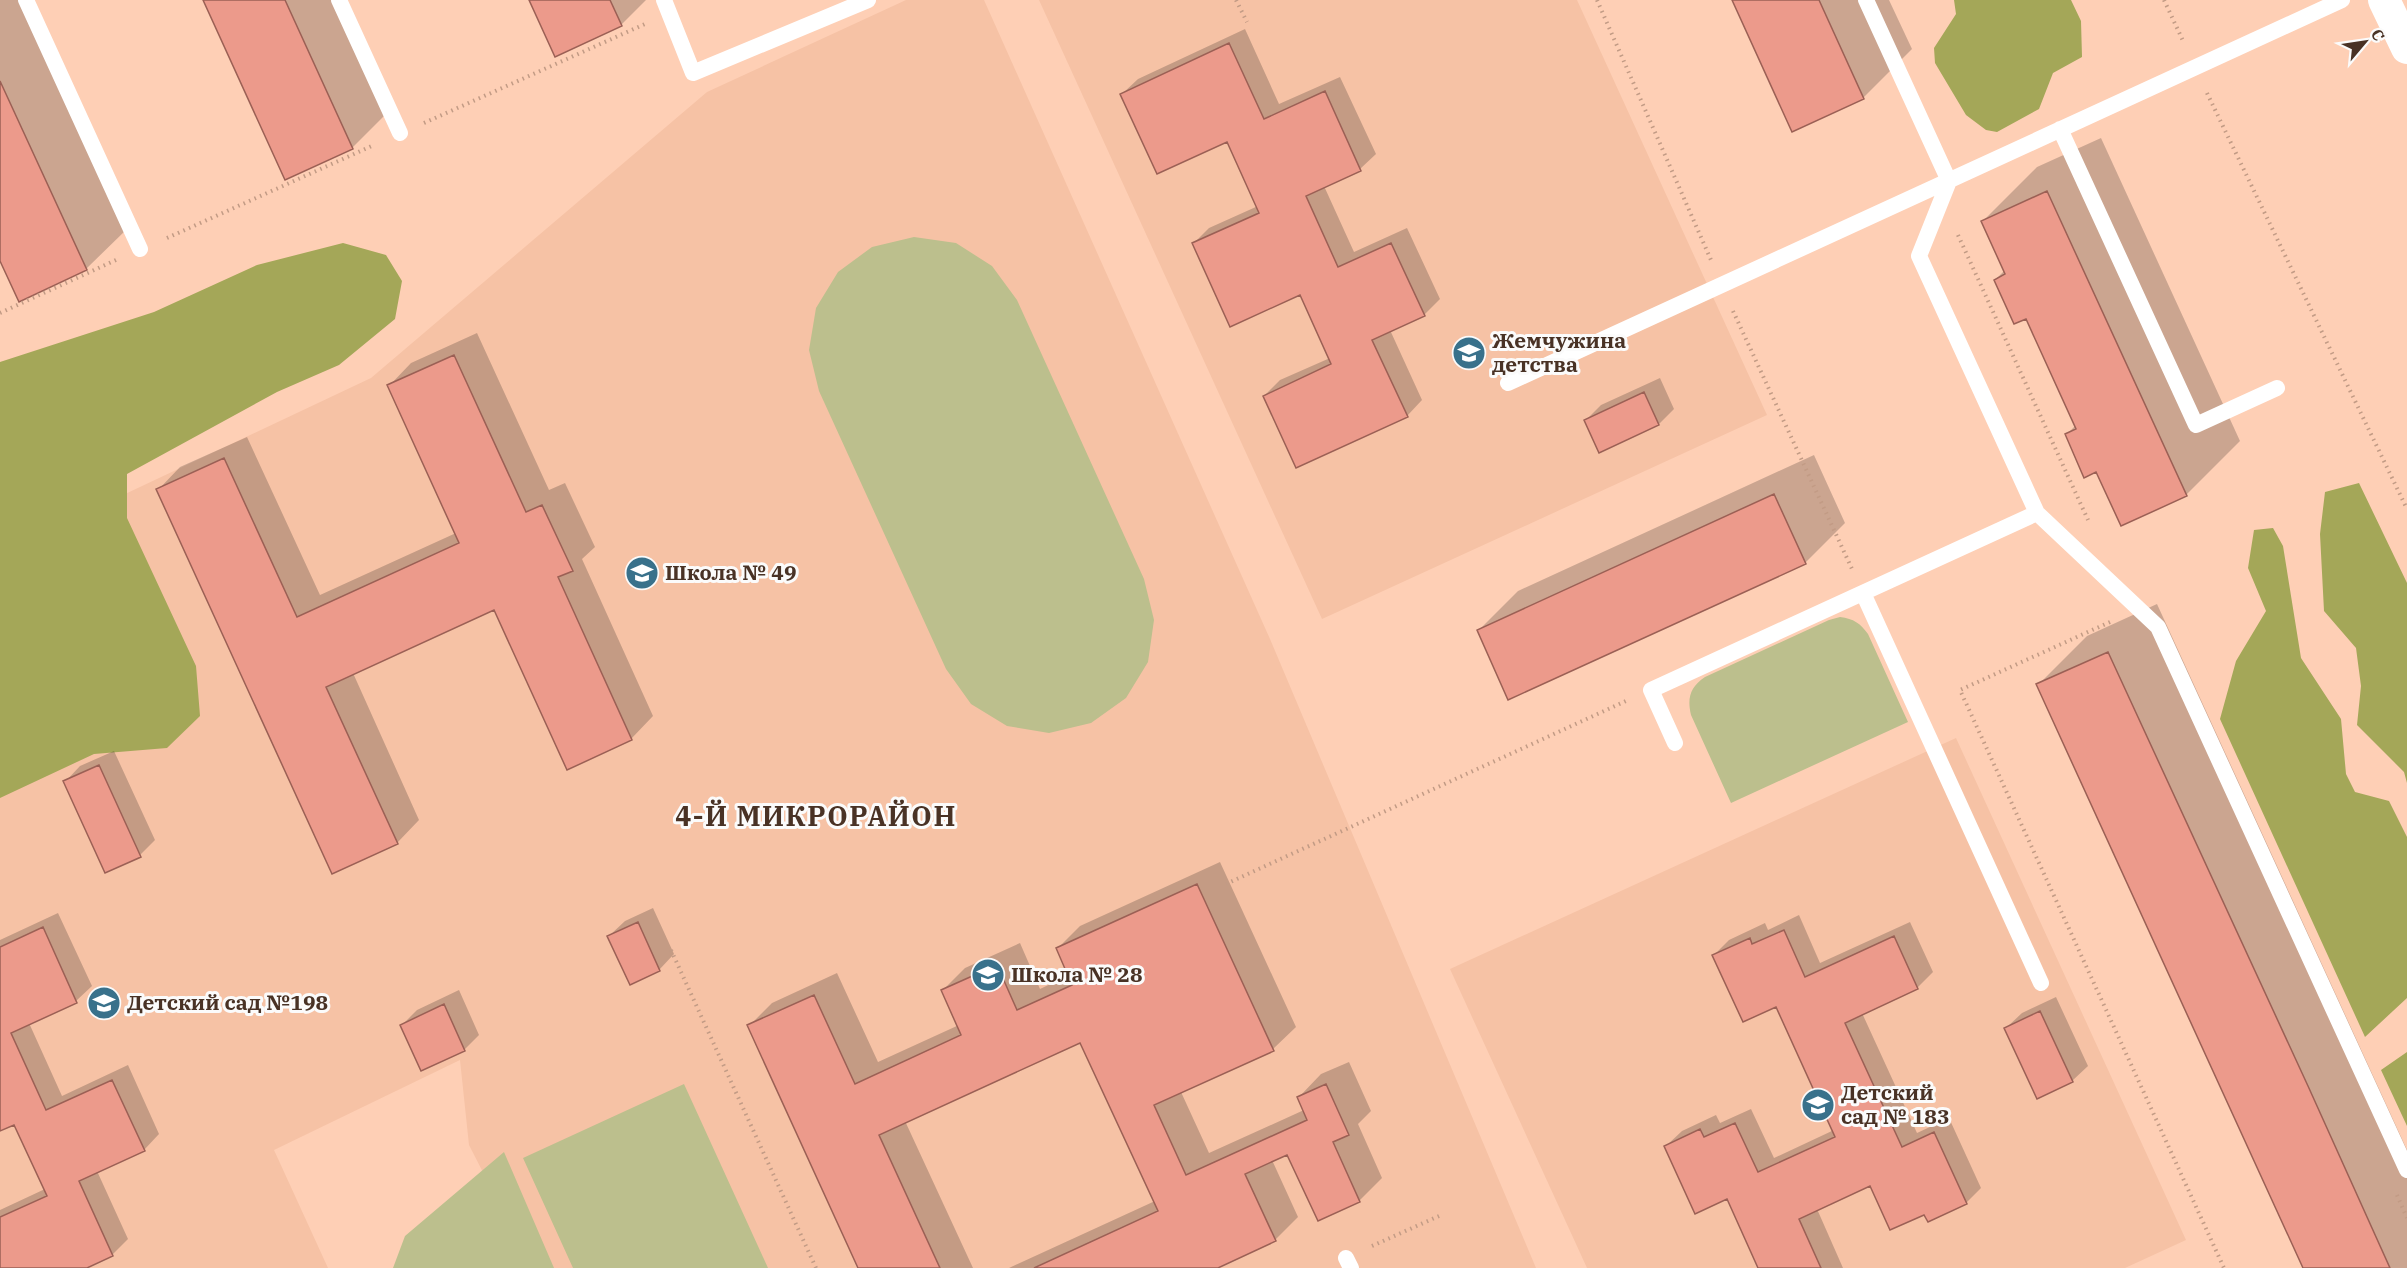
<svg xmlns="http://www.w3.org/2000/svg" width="2407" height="1268" font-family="'IBM Plex Serif',serif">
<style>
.built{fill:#f6c2a5}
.green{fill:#bcbf8d}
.forest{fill:#a4a758}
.shadow{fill:#0003}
.building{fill:#ec9a8b;stroke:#9b6055;stroke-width:1.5}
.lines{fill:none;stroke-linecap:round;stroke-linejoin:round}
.path{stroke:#c29b85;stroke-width:4;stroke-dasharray:1.5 4.5;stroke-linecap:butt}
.service{stroke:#fff;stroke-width:16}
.minor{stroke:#fff;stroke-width:32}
.labels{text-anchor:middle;stroke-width:6;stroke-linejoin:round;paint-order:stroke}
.poi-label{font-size:21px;font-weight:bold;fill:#493225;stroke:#fbfbfb;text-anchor:start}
.district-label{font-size:27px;font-weight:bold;letter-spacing:1.5px;fill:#493225;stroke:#fbfbfb}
</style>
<rect width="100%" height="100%" fill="#fecfb5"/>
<path class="built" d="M906 0H984L1270 639 1536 1268H532L469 1145 460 1060 274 1150 328 1268H0V634L87 512 371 378 707 92Z
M1039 0H1577L1767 415 1322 619Z
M1956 738 2186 1240 2125 1268H1587L1450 969Z"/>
<path class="green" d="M914 237 956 243 992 266 1017 300 1144 579 1154 620 1148 662 1126 698 1091 723 1049 733 1007 726 971 704 946 669 819 391 809 350 816 308 838 272 872 247Z
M1840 617C1854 619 1860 623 1868 634L1908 722 1731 803 1691 715C1687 698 1690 687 1705 677L1829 620Z
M684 1084 768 1268H573L523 1158Z
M504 1152 554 1268H393L405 1236Z"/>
<path class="forest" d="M1954 0H2071L2081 21 2082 57 2053 73 2039 109 1997 132 1986 130 1966 115 1935 63 1934 48 1956 14Z
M343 243 386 255 402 281 395 319 339 365 277 392 127 474V518L196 666 200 716 167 748 94 754 0 798V362L154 312 257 265Z
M2359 483 2407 583V783L2404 772 2357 725 2361 686 2356 648 2324 611 2320 534 2325 492Z
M2273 528 2283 546 2301 658 2341 719 2346 774 2355 792 2389 801 2407 837V998L2365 1037 2220 719 2236 661 2266 611 2248 568 2254 530Z
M2407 1052V1126L2381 1070Z"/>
<path class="shadow" d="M0 0H20L126 230 86 269 0 258Z
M205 0H342L392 108 352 148 286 178Z
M530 0H646L621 25Z
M1733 0H1889L1912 49 1863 98Z
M1245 29 1279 104 1340 77 1376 154 1360 169 1324 186 1354 252 1407 228 1440 299 1424 315 1390 330 1422 400 1407 416 1264 396 1280 380 1330 358 1300 294 1193 244 1209 228 1258 206 1227 140 1122 94 1138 79Z
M2101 138 2240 441 2186 495 2097 470 2066 435 2076 425 2026 317 1995 280 2005 270 1983 221 2037 167Z
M477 333 549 490 565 483 595 547 582 559 653 716 631 739 494 608 353 673 419 820 397 843 158 490 180 467 247 437 320 595 456 533 389 386 411 363Z
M1660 378 1674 409 1659 424 1586 420 1601 405Z
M1814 455 1845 523 1806 562 1509 698 1479 630 1518 591Z
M2157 604 2407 1150V1268H2305L2038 685 2087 636Z
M114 751 155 840 140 855 65 782 80 766Z
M1220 862 1296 1027 1273 1049 1181 1092 1209 1153 1304 1110 1299 1097 1321 1074 1349 1062 1371 1111 1358 1124 1382 1178 1359 1201 1318 1219 1288 1153 1272 1160 1298 1217 1275 1240 1214 1268H1009L1155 1201 1081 1041 905 1121 973 1268H860L749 1026 772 1003 837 973 878 1062 959 1025 942 991 965 968 1020 943 1040 989 1069 975 1057 949 1080 926Z
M653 908 674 954 659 970 609 936 625 921Z
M58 913 92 986 76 1001 29 1023 62 1096 128 1065 159 1134 144 1150 97 1171 128 1239 112 1255 83 1268H0V1210L45 1189 15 1123 0 1129V940Z
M1799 915 1820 963 1910 922 1933 972 1918 987 1862 1013 1917 1133 1949 1118 1981 1188 1966 1203 1925 1213 1871 1184 1817 1209 1843 1268H1759L1727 1197 1666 1146 1682 1131 1716 1115 1720 1123 1751 1109 1774 1158 1834 1130 1777 1005 1714 955 1729 940 1765 923 1768 930Z
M459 990 479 1035 464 1050 402 1025 417 1010Z
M2056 997 2088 1066 2072 1081 2006 1028 2022 1013Z"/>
<path class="building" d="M203 0H285L353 149 285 180Z
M529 0H610L622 26 555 57Z
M1732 0H1819L1864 99 1792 132Z
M1229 43 1264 119 1325 91 1361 171 1306 196 1338 267 1391 243 1425 316 1372 340 1408 417 1296 468 1263 396 1331 364 1300 295 1230 327 1192 243 1259 213 1227 142 1157 174 1120 94Z
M0 81 87 270 19 302 0 261Z
M2047 191 2187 496 2121 526 2096 472 2084 478 2065 434 2076 429 2026 319 2014 324 1994 280 2005 274 1981 221Z
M454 355 526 512 542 505 573 571 558 577 632 740 567 770 494 610 326 687 398 844 332 874 156 489 224 458 297 617 459 543 387 385Z
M1644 392 1659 425 1599 453 1584 420Z
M1774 494 1806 564 1508 700 1477 630Z
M2108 652 2308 1086 2390 1268H2303L2036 684Z
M99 765 141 857 105 873 63 781Z
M1197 884 1274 1051 1154 1105 1186 1175 1307 1120 1297 1097 1326 1084 1349 1135 1333 1142 1360 1202 1318 1221 1287 1155 1245 1174 1276 1241 1218 1268H1034L1158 1211 1080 1043 879 1135 940 1268H858L747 1025 814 995 855 1084 961 1035 941 990 997 965 1017 1010 1072 985 1056 948Z
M638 922 660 971 630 985 607 936Z
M43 927 77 1003 11 1033 46 1110 112 1080 145 1151 79 1181 113 1256 87 1268H0V1217L47 1196 14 1125 0 1131V947Z
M1784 930 1805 977 1894 936 1918 989 1845 1023 1902 1147 1934 1132 1967 1204 1928 1222 1924 1215 1890 1230 1870 1186 1799 1219 1821 1268H1758L1727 1199 1695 1214 1664 1146 1700 1129 1704 1137 1735 1123 1758 1172 1835 1137 1776 1007 1743 1022 1712 955 1750 938 1752 944Z
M444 1004 465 1051 421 1071 400 1025Z
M2040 1011 2073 1082 2037 1099 2004 1028Z"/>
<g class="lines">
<path class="path" d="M1236 0 1247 22
M1597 0 1711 260
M2164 0 2184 43
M2207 93 2407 509
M424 123 645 24
M1958 235 2088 520
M167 238 374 145
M1733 311 1852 569
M0 313 116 260
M2110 622 1960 690 2224 1268
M1226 884 1626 701
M671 950 816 1268
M2397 1195 2407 1218
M1372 1246 1439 1216"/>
<path class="service" d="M26 0 140 249
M339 0 400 133
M664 0 693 73 868 0
M1866 0 1949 181 1919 256 2037 513 2158 627 2407 1170
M2060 129 2196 425 2277 388
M1508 383 2342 0
M1863 593 2041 983
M1675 743 1651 690 2037 513
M1346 1258 1351 1268"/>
<path class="minor" d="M2384 0 2407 48"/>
</g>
<defs>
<symbol id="school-disc" viewBox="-11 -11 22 22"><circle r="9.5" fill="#39718b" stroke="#fbfbfb"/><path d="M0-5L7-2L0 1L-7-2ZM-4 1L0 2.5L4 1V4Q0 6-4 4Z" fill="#fff"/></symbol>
</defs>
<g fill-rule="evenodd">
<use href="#school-disc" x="1450" y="334" width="38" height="38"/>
<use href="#school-disc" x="623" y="554" width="38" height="38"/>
<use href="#school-disc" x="969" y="956" width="38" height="38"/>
<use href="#school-disc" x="85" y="984" width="38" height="38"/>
<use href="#school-disc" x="1799" y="1086" width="38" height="38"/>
</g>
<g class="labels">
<g class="poi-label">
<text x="1492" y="348">Жемчужина<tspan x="1492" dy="24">детства</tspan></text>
<text x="665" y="580">Школа № 49</text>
<text x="1011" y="982">Школа № 28</text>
<text x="127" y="1010">Детский сад №198</text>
<text x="1841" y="1100">Детский<tspan x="1841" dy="24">сад № 183</tspan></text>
</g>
<g class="district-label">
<text x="816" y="826">4-Й МИКРОРАЙОН</text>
</g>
</g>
<g transform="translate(2365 42) rotate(61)" stroke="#fbfbfb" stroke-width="4.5" paint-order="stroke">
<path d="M0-4.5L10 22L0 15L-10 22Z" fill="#493225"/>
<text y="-9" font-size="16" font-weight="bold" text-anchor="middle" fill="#493225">С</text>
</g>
</svg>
